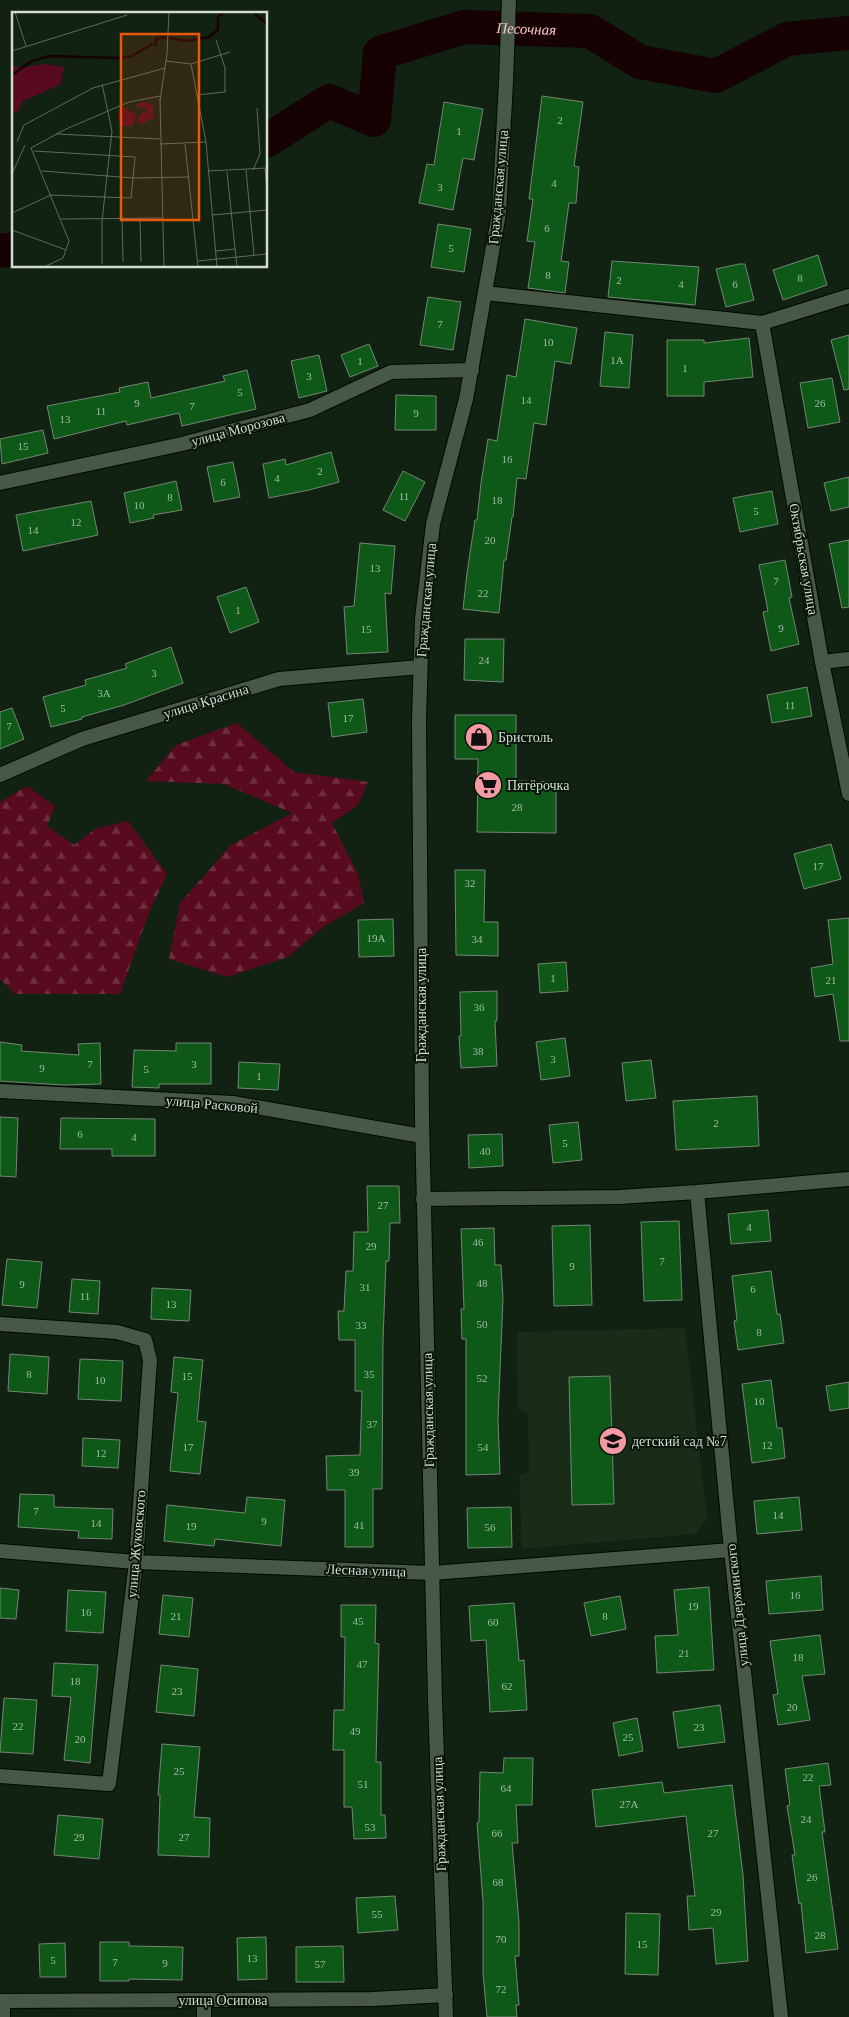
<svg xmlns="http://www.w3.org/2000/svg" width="849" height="2017" font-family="Georgia,serif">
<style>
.built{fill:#182c18}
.forest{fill:url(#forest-firs)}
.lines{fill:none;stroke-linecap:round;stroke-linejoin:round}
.river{stroke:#160103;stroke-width:34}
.building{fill:#0e5918;stroke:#748774}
.minor-casing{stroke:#010a01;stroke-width:16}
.tertiary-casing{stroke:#010a01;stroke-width:16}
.minor{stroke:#475847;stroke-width:14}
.tertiary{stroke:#475847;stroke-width:14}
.labels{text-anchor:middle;stroke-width:4;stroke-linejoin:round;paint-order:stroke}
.number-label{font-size:11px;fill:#a1bba4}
.street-label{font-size:14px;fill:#d2dcd2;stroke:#081709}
.poi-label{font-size:14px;fill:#d2dcd2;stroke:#081709;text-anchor:start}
.water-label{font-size:15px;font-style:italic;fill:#f8c3c7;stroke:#081709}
.inset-river{fill:none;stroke:#160103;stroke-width:2.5}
.inset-road{fill:none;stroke:#5e6c5f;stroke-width:1}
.view{fill:#e8590c;fill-opacity:0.15;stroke:#e8590c;stroke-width:2.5}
.inset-edge{fill:none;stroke:#d2dcd2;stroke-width:2.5}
</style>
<defs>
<pattern id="forest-firs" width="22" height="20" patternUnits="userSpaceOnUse" patternTransform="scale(1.25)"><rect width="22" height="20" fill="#580b1e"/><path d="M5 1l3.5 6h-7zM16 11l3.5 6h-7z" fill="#6f2e3e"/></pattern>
</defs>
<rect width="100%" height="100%" fill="#112112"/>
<path class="built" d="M685 1328 707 1519 696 1534 522 1549 519 1475 530 1471 527 1412 518 1410 517 1332Z"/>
<path class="forest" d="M237 723 294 772 368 782 358 805 332 823 358 874 364 903 323 927 288 957 227 977 169 959 180 903 231 845 292 813 224 784 146 781 176 745Z
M27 786 55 806 47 826 74 845 95 829 128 821 167 874 149 913 120 994H15L0 979V802Z"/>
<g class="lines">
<g class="river">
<path id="s1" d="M266 141 329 101 374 120 380 53 464 27 590 31 640 62 716 76 787 39 849 33"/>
<path d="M0 251 14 249"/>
</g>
</g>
<path class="building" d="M542 96 583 102 574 166 579 167 576 203H569L561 261 569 262 565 293 528 288 535 242 527 241 533 199H529Z
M444 102 483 109 474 160 463 158 453 210 419 203 427 164 434 165Z
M438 224 471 229 464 272 431 267Z
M818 255 827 285 783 300 773 270Z
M612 261 699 267 695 305 608 297Z
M739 264H745L754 300 726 307 716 269Z
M428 297 461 302 453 350 420 345Z
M525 319 577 328 571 364 555 361 546 425 534 423 526 479 517 478 513 517H512L506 560H504L499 613 463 609 467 573 475 520H477L481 483 488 439 497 441 507 375 516 377Z
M605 332 633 335 629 388 600 386Z
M849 335V389L844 390 831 340Z
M749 338 753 377 704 382V396H667V340H704V343Z
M369 344 378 366 350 377 341 355Z
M319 355 327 391 299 398 291 361Z
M247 370 256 409 182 426 179 413 127 425 126 421 54 439 47 406 120 392 119 388 148 382 151 398 225 381 223 376Z
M832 378 840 422 808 428 800 383Z
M396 395 436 396V430H395Z
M43 430 48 453 2 464 0 439Z
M331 452 339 482 309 490 269 498 263 464 285 459 286 465Z
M233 462 240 497 214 502 207 467Z
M403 471 425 482 405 521 383 510Z
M849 477V507L831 511 824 483Z
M176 481 182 510 153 515 154 518 130 523 124 493Z
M772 491 778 524 740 532 733 498Z
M91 501 98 535 23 551 16 515Z
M849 540V607L842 608 829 544Z
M360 543 395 546 391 594 385 593 388 652 347 654 344 607 354 606Z
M785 560 792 597 789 598 799 644 771 651 763 612 768 611 759 565Z
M246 587 259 622 230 633 217 597Z
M465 639H504L503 682 464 680Z
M171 647 183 683 124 705 82 717V719L51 727 43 697 86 685 85 680 127 668 125 664Z
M807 687 812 716 772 723 767 695Z
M363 699 367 732 332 737 328 703Z
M12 708 24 739 0 749V712Z
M455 715H516V781L556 782V833L477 832 478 759H455Z
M831 844 841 879 804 889 794 854Z
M455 870H485L484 922H498V956L456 955Z
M849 918V1041H840L833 994 815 997 811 968 833 964 828 920Z
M393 919 394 956 359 957 358 920Z
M566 962 568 991 540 993 538 964Z
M497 991V1021H495L497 1066 461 1068 459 1036H461L460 992Z
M565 1038 570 1076 541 1080 536 1042Z
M0 1042 22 1045 21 1051 79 1055 78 1044 100 1043 101 1084 64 1085 0 1081Z
M176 1043H211V1084H159V1088L132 1087 134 1050 176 1051Z
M651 1060 656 1098 626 1101 622 1063Z
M239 1062 280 1064 278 1090 238 1088Z
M757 1096 759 1146 676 1150 673 1101Z
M0 1117 18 1118 16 1177 0 1176Z
M61 1118 155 1119V1156H112V1149H60Z
M578 1122 582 1160 553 1163 549 1125Z
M502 1134 503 1166 469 1168 468 1135Z
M367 1186H399L400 1223H390L389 1261H386L383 1340 382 1489H373V1547H345V1490H327L326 1456 360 1455 362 1391H355V1340H339L338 1311H344L346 1271H353L354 1232H368Z
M768 1210 771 1241 731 1244 728 1214Z
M679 1221 682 1300 644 1301 641 1222Z
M590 1225 592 1305 554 1306 552 1226Z
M494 1228 495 1265H501L503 1298 498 1419 500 1474 466 1475V1339H462L461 1309H464L461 1229Z
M7 1259 42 1262 37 1308 2 1305Z
M771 1271 777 1314H780L784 1343 738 1350 734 1321 737 1320 732 1276Z
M72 1279 100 1281 98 1314 69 1312Z
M152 1288 191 1290 189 1321 151 1319Z
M10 1354 49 1357 47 1394 8 1391Z
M174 1357 203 1360 197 1421 206 1422 200 1474 170 1471 178 1393 171 1392Z
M80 1359 123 1361 121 1401 78 1399Z
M610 1376 614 1504 572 1505 569 1377Z
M771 1380 777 1428H782L785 1458 752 1463 742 1384Z
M849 1382V1408L830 1411 826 1386Z
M83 1438 120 1440 118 1468 82 1466Z
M20 1494 54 1495V1507L113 1509 112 1539 78 1538 79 1531 18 1527Z
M247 1497 285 1500 281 1546 215 1539 214 1546 164 1541 167 1505 245 1513Z
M799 1497 802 1530 757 1534 754 1501Z
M511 1507 512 1547 468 1548 467 1508Z
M821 1576 823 1610 769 1614 766 1581Z
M709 1587 714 1670 657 1673 655 1636 678 1635 674 1590Z
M0 1588 19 1590 16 1619 0 1618Z
M68 1590 106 1592 103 1633 66 1631Z
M163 1595 193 1598 189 1637 159 1634Z
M620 1596 626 1629 591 1636 584 1603Z
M514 1603 519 1661 524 1660 527 1710 490 1712 486 1640 471 1641 469 1606Z
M341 1605H376L375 1643 379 1644 376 1762H381V1815H385L386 1838 354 1839 352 1807H344V1750H333L334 1710H344L345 1637H341Z
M820 1635 825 1674 802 1676 810 1720 778 1725 773 1695 778 1694 770 1641Z
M54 1663 98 1665 90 1763 64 1760 71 1697 52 1696Z
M161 1665 198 1669 194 1716 156 1712Z
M4 1698 37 1700 33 1754 0 1752Z
M720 1705 725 1742 678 1748 673 1712Z
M637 1718 643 1751 619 1756 613 1723Z
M162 1744 200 1747 194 1817 210 1818 209 1857 158 1855 160 1795H158Z
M504 1758H533L532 1805H516L518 1843H512L519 1922V1956H515L519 2005H516L517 2017H487L483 1973V1902L477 1823 479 1822 480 1772 503 1773Z
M828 1763 831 1785 819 1786 825 1832H822L838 1949 806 1953 801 1903 799 1904 792 1855H795L787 1806 790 1805 785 1769Z
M662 1782 664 1793 732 1785 743 1875 748 1961 716 1964 713 1928 689 1930 687 1896H695L686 1816 596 1827 592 1790Z
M58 1815 103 1819 99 1859 54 1855Z
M395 1896 398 1930 358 1933 356 1898Z
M626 1913 660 1914 658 1975 625 1974Z
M266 1937 267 1979 238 1980 237 1938Z
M100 1942H129V1946L183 1947 182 1980 129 1979V1981H100Z
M65 1943 66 1977H40L39 1944Z
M343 1946 344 1982H296V1947Z"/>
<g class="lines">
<defs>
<path id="minor" d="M485 293 762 323 849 296
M762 323 822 662 849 794
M0 483 182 444 310 410 391 372 472 370
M822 662 849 659
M0 775 82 739 279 679 420 667
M0 1091 233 1103 422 1136
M697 1192 731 1550 781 2017
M423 1199 619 1197 697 1192 849 1179
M0 1324 117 1332 145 1340 150 1360 136 1562 109 1784 0 1776
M0 1551 136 1562 432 1573 731 1550
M204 2000V2017
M0 2001 373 1999 446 1995
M3 2001V2017"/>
<path id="tertiary" d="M446 2017 435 1700 422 1118 419 720 422 619 433 524 466 399 499 213 506 81 509 0"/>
</defs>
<use href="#minor" class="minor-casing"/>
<use href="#tertiary" class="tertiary-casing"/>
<use href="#minor" class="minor"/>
<use href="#tertiary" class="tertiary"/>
</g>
<defs>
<symbol id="shop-disc" viewBox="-11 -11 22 22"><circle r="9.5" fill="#f49aa3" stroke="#081709"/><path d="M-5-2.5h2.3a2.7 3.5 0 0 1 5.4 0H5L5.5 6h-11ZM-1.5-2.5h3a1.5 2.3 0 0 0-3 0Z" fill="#111"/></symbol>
<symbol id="supermarket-disc" viewBox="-11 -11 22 22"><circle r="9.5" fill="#f49aa3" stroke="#081709"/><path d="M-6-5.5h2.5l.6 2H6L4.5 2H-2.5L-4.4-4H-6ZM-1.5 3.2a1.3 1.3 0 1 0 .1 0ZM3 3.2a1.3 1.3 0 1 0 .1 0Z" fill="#111"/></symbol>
<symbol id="school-disc" viewBox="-11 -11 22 22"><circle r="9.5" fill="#f49aa3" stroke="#081709"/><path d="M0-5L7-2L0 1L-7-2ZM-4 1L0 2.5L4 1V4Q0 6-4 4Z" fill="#111"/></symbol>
</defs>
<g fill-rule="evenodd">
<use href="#shop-disc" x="463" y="721" width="32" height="32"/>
<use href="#supermarket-disc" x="472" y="769" width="32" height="32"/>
<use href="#school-disc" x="597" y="1425" width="32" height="32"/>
</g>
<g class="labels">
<g class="number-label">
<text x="560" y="124">2</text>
<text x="459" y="135">1</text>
<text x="554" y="187">4</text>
<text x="440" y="191">3</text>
<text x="547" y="232">6</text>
<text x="451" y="252">5</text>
<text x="548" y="279">8</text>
<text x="800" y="282">8</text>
<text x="619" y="284">2</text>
<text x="681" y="288">4</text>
<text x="735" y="288">6</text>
<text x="440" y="328">7</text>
<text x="548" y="346">10</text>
<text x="617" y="364">1А</text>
<text x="360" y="365">1</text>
<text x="685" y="372">1</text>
<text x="309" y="380">3</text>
<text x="240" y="396">5</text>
<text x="526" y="404">14</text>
<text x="137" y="407">9</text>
<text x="820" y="407">26</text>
<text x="192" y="410">7</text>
<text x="101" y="415">11</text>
<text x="416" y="417">9</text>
<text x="65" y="423">13</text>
<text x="23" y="450">15</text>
<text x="507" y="463">16</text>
<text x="320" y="475">2</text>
<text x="277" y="482">4</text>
<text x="223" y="486">6</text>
<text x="404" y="500">11</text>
<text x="170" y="501">8</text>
<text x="497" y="504">18</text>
<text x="139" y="509">10</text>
<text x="756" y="515">5</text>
<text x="76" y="526">12</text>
<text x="33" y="534">14</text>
<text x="490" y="544">20</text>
<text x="375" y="572">13</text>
<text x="776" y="585">7</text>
<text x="483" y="597">22</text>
<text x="238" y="614">1</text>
<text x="781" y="632">9</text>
<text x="366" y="633">15</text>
<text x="484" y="664">24</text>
<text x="154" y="677">3</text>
<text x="104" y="697">3А</text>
<text x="790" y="709">11</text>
<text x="63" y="712">5</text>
<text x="348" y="722">17</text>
<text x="9" y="730">7</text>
<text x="517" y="811">28</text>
<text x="818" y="870">17</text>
<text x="470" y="887">32</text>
<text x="376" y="942">19А</text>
<text x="477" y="943">34</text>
<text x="553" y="982">1</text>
<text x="831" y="984">21</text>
<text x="479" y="1011">36</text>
<text x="478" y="1055">38</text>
<text x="553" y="1063">3</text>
<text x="90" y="1068">7</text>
<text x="194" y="1068">3</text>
<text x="42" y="1072">9</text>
<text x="146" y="1073">5</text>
<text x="259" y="1080">1</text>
<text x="716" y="1127">2</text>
<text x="80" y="1138">6</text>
<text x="134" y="1141">4</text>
<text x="565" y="1147">5</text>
<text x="485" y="1155">40</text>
<text x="383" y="1209">27</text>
<text x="749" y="1231">4</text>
<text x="478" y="1246">46</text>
<text x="371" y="1250">29</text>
<text x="662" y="1265">7</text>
<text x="572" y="1270">9</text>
<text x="482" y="1287">48</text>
<text x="22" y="1288">9</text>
<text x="365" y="1291">31</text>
<text x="753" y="1293">6</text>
<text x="85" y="1300">11</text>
<text x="171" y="1308">13</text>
<text x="482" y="1328">50</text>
<text x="361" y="1329">33</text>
<text x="759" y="1336">8</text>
<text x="29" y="1378">8</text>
<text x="369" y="1378">35</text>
<text x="187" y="1380">15</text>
<text x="482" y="1382">52</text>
<text x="100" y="1384">10</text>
<text x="759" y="1405">10</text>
<text x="372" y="1428">37</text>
<text x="767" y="1449">12</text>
<text x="188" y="1451">17</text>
<text x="483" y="1451">54</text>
<text x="101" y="1457">12</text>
<text x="354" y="1476">39</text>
<text x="36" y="1515">7</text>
<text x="778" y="1519">14</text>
<text x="264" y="1525">9</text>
<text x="96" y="1527">14</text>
<text x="359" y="1529">41</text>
<text x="191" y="1530">19</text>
<text x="490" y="1531">56</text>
<text x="795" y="1599">16</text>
<text x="693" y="1610">19</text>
<text x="86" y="1616">16</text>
<text x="176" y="1620">21</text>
<text x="605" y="1620">8</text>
<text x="358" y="1625">45</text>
<text x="493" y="1626">60</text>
<text x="684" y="1657">21</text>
<text x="798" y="1661">18</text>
<text x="362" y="1668">47</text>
<text x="75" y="1685">18</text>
<text x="507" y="1690">62</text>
<text x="177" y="1695">23</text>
<text x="792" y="1711">20</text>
<text x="18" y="1730">22</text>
<text x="699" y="1731">23</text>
<text x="355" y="1735">49</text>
<text x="628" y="1741">25</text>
<text x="80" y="1743">20</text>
<text x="179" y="1775">25</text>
<text x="808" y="1781">22</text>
<text x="363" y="1788">51</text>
<text x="506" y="1792">64</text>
<text x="629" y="1808">27А</text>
<text x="806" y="1823">24</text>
<text x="370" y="1831">53</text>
<text x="497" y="1837">66</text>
<text x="713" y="1837">27</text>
<text x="79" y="1841">29</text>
<text x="184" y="1841">27</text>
<text x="812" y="1881">26</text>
<text x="498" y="1886">68</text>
<text x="716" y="1916">29</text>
<text x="377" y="1918">55</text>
<text x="820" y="1939">28</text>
<text x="501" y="1943">70</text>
<text x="642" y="1948">15</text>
<text x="252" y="1962">13</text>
<text x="53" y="1964">5</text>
<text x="115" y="1966">7</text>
<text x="165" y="1967">9</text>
<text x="320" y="1968">57</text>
<text x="501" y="1993">72</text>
</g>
<g class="street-label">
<text transform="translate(498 187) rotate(-85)" y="5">Гражданская улица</text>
<text transform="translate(238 429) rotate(-15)" y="5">улица Морозова</text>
<text transform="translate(804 559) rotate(80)" y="5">Октябрьская улица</text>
<text transform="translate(426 600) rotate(-85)" y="5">Гражданская улица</text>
<text transform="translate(206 701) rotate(-17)" y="5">улица Красина</text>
<text transform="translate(421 1005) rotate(-90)" y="5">Гражданская улица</text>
<text transform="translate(212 1104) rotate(5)" y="5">улица Расковой</text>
<text transform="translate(428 1410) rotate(-91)" y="5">Гражданская улица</text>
<text transform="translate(136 1544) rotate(-85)" y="5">улица Жуковского</text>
<text transform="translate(366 1570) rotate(2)" y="5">Лесная улица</text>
<text transform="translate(737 1605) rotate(-96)" y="5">улица Дзержинского</text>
<text transform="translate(439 1814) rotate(-92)" y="5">Гражданская улица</text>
<text x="223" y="2005">улица Осипова</text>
</g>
<g class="poi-label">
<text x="498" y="742">Бристоль</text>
<text x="507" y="790">Пятёрочка</text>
<text x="632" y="1446">детский сад №7</text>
</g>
<g class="water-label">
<text dy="5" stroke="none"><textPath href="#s1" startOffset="341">Песочная</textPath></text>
</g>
</g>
<g transform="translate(12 12)">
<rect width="255" height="255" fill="#112112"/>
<path d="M31 52 52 55 49 72 11 89 6 99 0 102V53L10 56ZM131 89 143 94 140 98 143 105 130 112 125 110 126 105 136 97 123 94ZM112 95 125 103 120 114H111L105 106 107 98Z" fill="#580b1e"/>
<path class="inset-river" d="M241 0 255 12M0 63 20 49 37 44 105 46 120 44 140 32 144 33V27L152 25 175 29 197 25 206 18V5L213 0"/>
<path class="inset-road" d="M3 0 14 34M0 39 115 3M154 49 179 52 218 40M179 52 194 130 205 255M90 72 100 119 90 209V252M185 83 213 80V56L204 28M44 122 148 127M5 130 12 113 81 76 153 56M148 132 194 130M173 132 186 255M19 136 57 229 51 246 32 255M19 136 54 117 117 90 148 84M253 157 255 177M234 158 242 243M241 158 248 142 245 96M30 159 122 166 177 165M196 159 255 156M215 160 225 255M0 162 13 133M0 201 39 183 119 186 123 145 22 139M200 203 255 198M110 206 111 250M128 206 129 250M49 207 150 206M0 218 54 238M204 239 223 237M186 249 255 242M152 255 148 88 155 42 157 0"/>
<path class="view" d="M109 22H187V208H109Z"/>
<rect width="255" height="255" class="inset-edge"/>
</g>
</svg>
